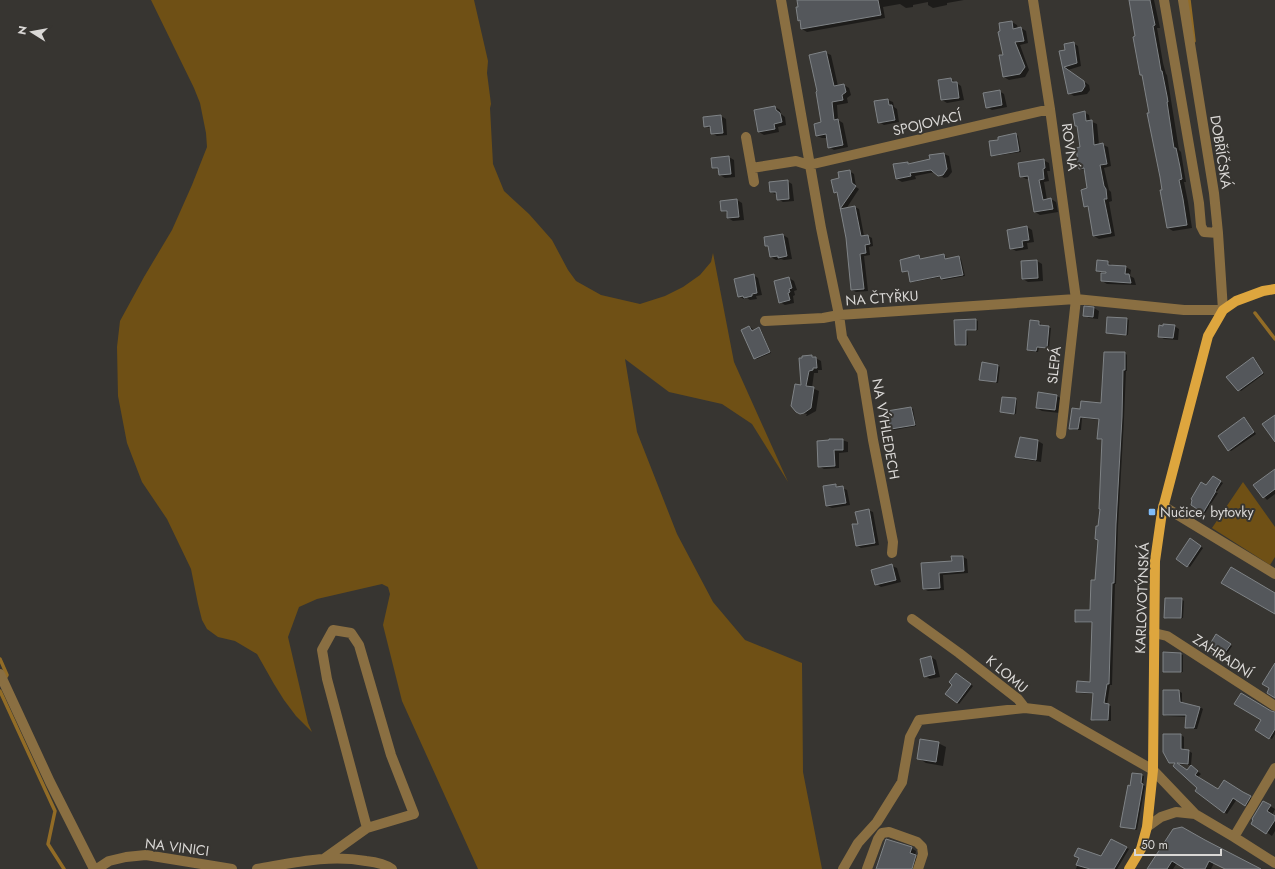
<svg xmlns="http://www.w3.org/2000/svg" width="1275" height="869" font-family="Jost,sans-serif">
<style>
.green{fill:#6f5015}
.shadow{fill:#0007}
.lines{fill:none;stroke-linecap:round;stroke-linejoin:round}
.stream{stroke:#926c26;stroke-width:3.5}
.building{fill:#54575b;stroke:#7f8386}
.minor{stroke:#8a6f42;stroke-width:10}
.major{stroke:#dea63e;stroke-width:10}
.poi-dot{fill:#80bdfa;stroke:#373531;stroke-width:1.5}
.labels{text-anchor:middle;stroke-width:4;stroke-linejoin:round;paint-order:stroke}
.street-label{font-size:14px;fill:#dad8d6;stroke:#373531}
.poi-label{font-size:14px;fill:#dad8d6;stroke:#373531;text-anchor:start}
</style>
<rect width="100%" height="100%" fill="#373531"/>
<path class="green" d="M151 0H474L488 61 487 73 491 104 490 108 493 164 504 191 529 214 552 240 568 270 576 281 601 295 640 304 665 296 683 287 700 275 711 262 713 253 734 362 788 482 752 424 722 404 669 392 625 359 637 432 677 534 713 602 745 640 802 663 803 772 822 869H478L402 701 383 625 390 594 388 587 382 584 317 599 299 607 288 637 308 723 312 732 296 716 284 700 274 684 257 654 235 641 218 637 207 629 202 620 198 604 191 569 167 519 142 482 127 443 118 396 117 347 120 321 144 277 172 230 192 185 207 147 206 133 200 103 194 88Z
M1243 482 1275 527V557L1270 565 1212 528Z"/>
<path class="shadow" d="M798 0H964L947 3V5L933 8 928 5V2L913 5V7L906 8 900 4 883 7 885 18 807 32 802 29 801 21 799 20Z
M1130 0H1154L1160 28H1157L1163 63 1166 74 1167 75 1179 150 1181 152 1184 171 1186 182H1184L1188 202 1192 228 1173 231 1168 228 1163 190Z
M1012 22 1017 25 1018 29 1021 28 1026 31 1028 43 1020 45 1029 70 1025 77 1009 80 1004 77V56Z
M1073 43 1078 46 1081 66 1068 70 1089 85 1090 90 1087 94 1074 96 1069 93 1060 52 1066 51Z
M826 53 831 55 838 86 844 85 849 88 851 95 847 98 848 103 837 105 838 120 843 123 848 147 834 150 829 147 827 138H822L817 136 823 123Z
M951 79 961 86 964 100 947 103 942 100Z
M999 91 1004 94 1007 107 992 110 987 107Z
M888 100 893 102 894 107 897 109 899 122 884 125 879 122Z
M775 107 780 110 781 114 785 117 786 125 778 127 779 132 764 135 759 132Z
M1084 112 1089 115 1090 121 1097 124 1099 145H1103L1108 147 1111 166 1104 168 1109 190 1111 192 1112 201 1109 202 1115 236 1099 239 1094 236 1089 208 1085 206 1088 189 1085 171 1080 168 1081 148 1078 127 1076 126Z
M721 116 726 119 727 135 717 136 712 133 711 129 705 126Z
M1016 134 1018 136 1021 152 994 156 992 155 999 140Z
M944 154 949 156 952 172 948 177 944 178 935 172 915 176 916 179 902 182 897 179 908 163 911 164 931 160Z
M729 157 734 160 735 177 725 178 720 175 719 170 713 168Z
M1043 160 1049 163 1050 171H1047L1049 181 1044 182 1047 200 1051 199 1056 202 1058 212 1040 215 1035 212 1029 179H1026L1021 176Z
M849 171 854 174 856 187 859 189 846 209 855 207 859 209 864 236H868L872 238 873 246 869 247 870 255 864 256 868 291 856 292 852 290 847 238 838 194 835 192 840 179Z
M787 181 792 184 794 201 783 202 778 199 777 195 771 192Z
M737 200 742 203 744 220 733 221 728 218V213L722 211 721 202Z
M1027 227 1032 230 1034 242 1027 243 1028 249 1016 251 1011 248Z
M783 235 788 238 792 259 784 260 781 259 776 260 771 257 769 247 766 246Z
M944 255 946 257 947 260 959 258 961 259 965 276 944 280 942 279 941 277 913 282 911 281 909 272H905L903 271 919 256 922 259Z
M1037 261 1042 264 1043 281 1028 282 1023 279Z
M1107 262 1112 265V266L1126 267 1131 270 1130 276 1134 278 1136 285 1107 284 1102 281V273L1097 271Z
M753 275 758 278 762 295 756 296 757 299 750 300 747 298 744 299 738 296Z
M789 278 794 281 797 290 794 291 795 295 793 296 794 303 785 305 780 302Z
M1094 308 1099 311 1098 319 1089 318 1084 315Z
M1108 318 1127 319 1129 320 1128 335 1110 334 1108 333Z
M976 320 978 321V330L967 331 968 345 958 346 956 344 955 321Z
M1039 322 1041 324V326L1051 328 1049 348 1039 347 1038 352 1030 351 1028 350Z
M1174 326 1179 329 1178 340 1164 339 1159 336Z
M749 327 752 328 753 331 758 328 761 330 771 353 757 359 755 358Z
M1125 353 1127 355V371H1126L1124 419 1118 526 1116 584H1115L1112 685H1110L1107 705 1111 706V721H1095L1092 719 1093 694 1080 693 1078 692 1091 683 1093 623H1078L1076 622 1091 612 1096 581 1098 540 1096 539 1099 527 1103 440 1098 438 1100 420 1082 418 1081 430H1073L1070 428 1081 410 1102 405Z
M812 356 821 361 822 370H818V373H814L812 388 819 391 816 411 807 416H806L807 414 797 412 802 386Z
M1253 358 1255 359 1264 374 1241 391 1239 390Z
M997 365 1000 367 998 383 981 379Z
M1057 396 1062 399 1060 413 1042 411 1037 408Z
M1015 399 1017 400 1016 414 1001 412Z
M911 408 913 409 916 426 894 430 892 429Z
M1244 418 1246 419 1256 434 1231 451 1229 450Z
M1020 438 1038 441 1043 444 1041 462 1022 459 1017 456Z
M842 440 848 442V452L839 453V468L824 469 819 466Z
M1275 470V494L1267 500 1254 485Z
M1213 477 1223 483 1216 493H1218L1205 513 1192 505Z
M835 485 847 490 850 505 832 508 827 506Z
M868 510 873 512 879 545 861 548 856 545 859 524Z
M1190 539 1203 548 1190 567 1177 559Z
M952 557H963L967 559 968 573 943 575 944 590 928 591 924 589 922 564 953 562Z
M892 566 897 568 901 582 881 587 876 584Z
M1181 599 1184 601 1183 618 1168 619 1165 618Z
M1217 636 1232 646 1224 658 1209 649Z
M1180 654 1183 655V672H1167L1164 671Z
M931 657 936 660 940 677 930 679 925 676Z
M958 675 973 686 959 704 957 702Z
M1164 691H1179L1182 693V704L1200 707 1203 709 1197 729H1189L1186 727 1187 717 1167 716 1164 715Z
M1275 715V734L1272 739 1256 729Z
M1164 735H1181L1184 737V750L1189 751 1192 753 1191 765 1177 764 1187 771 1191 766 1194 768 1201 774 1198 777 1218 790 1224 781 1253 799 1249 807 1237 799 1227 814 1224 812 1198 788 1176 764 1170 762Z
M938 743 946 747 943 766 926 763 918 758Z
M1133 774 1144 776 1143 785 1145 786 1137 830 1121 826 1131 787Z
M1263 802 1275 809 1272 815 1275 817V831L1272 836 1253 823Z
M1173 830 1260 869H1226L1214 863 1211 869H1187L1177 863 1173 869H1157Z
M1112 841 1129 849 1117 869H1076L1080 858H1101Z
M911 848 916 851 915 856 920 859 917 869H877Z"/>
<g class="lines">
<path class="stream" d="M1189 0 1194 41
M1255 313 1275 339
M0 659 7 675 4 680
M0 691 55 811 48 844 64 869"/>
</g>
<path class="building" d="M797 0H878L881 15 801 29 800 20 798 21 796 7H798Z
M1129 0H1150L1155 25 1153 26 1159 59 1161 71H1162L1167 96 1168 102H1167L1173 142 1174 148H1176L1180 167 1182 179 1179 180 1183 199 1187 225 1167 228 1160 190H1162L1160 177 1147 113H1149L1142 75H1140L1133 37 1135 36Z
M1012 21 1013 29 1021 27 1024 41 1015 42 1025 67 1020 74 1003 77 999 55H1003L998 32 1000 31 999 23Z
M1074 42 1077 63 1064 67 1084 81 1085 86 1082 91 1068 94 1059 51 1065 50 1064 44Z
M826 51 834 86 844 84 846 92 842 95 843 100 832 102 834 120 838 119 843 145 828 148 826 134 816 136 814 124 821 122 816 92 817 91 809 55Z
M951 78 952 82H957L959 98 941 100 938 80Z
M1000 90 1002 105 986 108 983 93Z
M888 99 889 105H892L895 120 878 123 874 101Z
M775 106 776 110 780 113 782 122 774 124 775 129 758 132 754 110Z
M1085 111 1086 121 1092 120 1094 145 1103 143 1107 164 1100 165 1104 186 1106 189 1107 199H1104L1111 233 1093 236 1088 206 1084 207 1081 190 1087 188 1084 168 1079 169 1076 148 1080 147 1077 126H1075L1073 114Z
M721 115 723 133 711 134 710 126 704 127 703 117Z
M1016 133 1019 151 991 156 989 141 998 140V137Z
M944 153 947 169 943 175 938 176 932 171 931 170 910 173 911 176 896 179 893 164 908 162V164L930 159 929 155Z
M729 156 731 174 719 175 718 168H712L711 158Z
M1044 159 1045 168 1043 169 1044 179 1039 180 1043 200 1051 198 1053 209 1034 212 1028 176 1020 177 1018 163Z
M850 170 852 183 856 186 840 209 855 206 861 236 868 235 870 244 865 245 866 253 860 254 864 289 851 290 846 238 837 192 834 193 831 180 839 178 838 172Z
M788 180 789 199 777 200 776 192H770L769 182Z
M737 199 739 217 727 218V211H721L720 201Z
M1027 226 1029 240 1022 241 1023 247 1010 249 1007 230Z
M783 234 787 256 778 258V256L770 257 768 246H765L764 237Z
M944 254 945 259 959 256 963 275 941 279 940 276 910 282 908 271 902 272 900 260 919 255 920 259Z
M1037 260 1038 278 1022 279 1021 261Z
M1097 260 1108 261V265L1126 266 1125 274H1129L1131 283 1101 281V273H1106V272L1096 271Z
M754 274 757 293 752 294V296L744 298 743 296 738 297 734 279Z
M789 277 792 288 789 289 790 292 788 293 790 300 779 303 774 281Z
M1084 306 1094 307 1093 317 1083 316Z
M1107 317 1127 318 1126 335 1106 333Z
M976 319V330H966V345H955L954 320Z
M1030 320 1039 321V325L1049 326 1047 348 1037 347 1036 351 1027 350Z
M1163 324 1175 325 1173 338 1158 337 1159 325 1163 326Z
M749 326 752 331 759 327 770 352 754 359 741 330Z
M1104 352H1125V370H1123L1122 417 1116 524 1114 583H1112L1109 684H1107L1104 703 1109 704 1108 720H1091L1093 693 1076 692 1077 681 1090 682 1092 622H1075V610H1090L1091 580H1095L1098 540 1095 539 1096 526H1098L1100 509H1099L1102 439H1097L1099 419 1080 417 1078 429H1069L1072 408 1080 409 1081 401 1101 403Z
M812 355V357H816L817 368H813V370L809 371 806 386 814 387 811 408 804 413 800 414 796 412 791 406 795 384 801 385 799 358H802V356Z
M1253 357 1263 373 1238 391 1226 377Z
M982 362 998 365 996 382 979 380Z
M1038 392 1057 395 1055 410 1036 408Z
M1002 397 1016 398 1014 414 1000 412Z
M911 407 915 425 891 429 887 411Z
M1275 415V442L1262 424Z
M1244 417 1254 432 1228 451 1218 436Z
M1020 437 1038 440 1036 460 1015 457Z
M829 439H843V450H834L835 466 818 467 817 441 829 440Z
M1275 469V489L1263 498 1253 485Z
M1213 476 1221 481 1215 491H1216L1203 513 1191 505 1192 500 1191 499 1201 482 1206 485Z
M836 484V487L843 486 846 503 826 506 823 486Z
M869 509 875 543 856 546 852 524H858L855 512Z
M1190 538 1201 546 1187 567 1176 559Z
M951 556H963L964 571 939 573 940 588 923 589 921 563 952 561Z
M892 564 896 580 875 585 871 570Z
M1231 567 1275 593V614L1221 583Z
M1165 598H1182L1181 618H1164Z
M1216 634 1231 644 1221 658 1207 649Z
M1163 652 1181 653V672H1163Z
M931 656 935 674 924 677 920 659Z
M1275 663V698L1267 693 1269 688 1262 684Z
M956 673 971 684 957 703 945 694 952 685 949 682Z
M1163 690H1179L1180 702 1200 707 1194 728H1185L1186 715H1163Z
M1241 693 1271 711 1275 712V729L1269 739 1255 730 1261 720 1234 704Z
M1163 734H1181V749L1189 750 1188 764 1177 763 1187 770 1191 765 1198 771 1195 775 1218 789 1224 780 1243 792 1251 796 1245 806 1233 798 1224 813 1195 791 1197 788 1173 766 1175 763H1169L1163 752Z
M920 739 939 742 936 762 917 759Z
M1132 773 1142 774 1141 783 1143 784 1135 829 1120 827 1128 785 1130 786Z
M1263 801 1271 805 1267 811 1275 816V820L1266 834 1251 824 1253 820 1252 819Z
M1182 827 1205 840 1261 869H1225L1209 861 1205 869H1185L1172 861 1167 869H1147L1173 829Z
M886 839 912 847 910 853 916 855 912 869H876Z
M1111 839 1127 847 1114 869H1090L1076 865 1079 858 1074 856 1078 848 1101 856Z"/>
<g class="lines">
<path class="minor" d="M781 0 821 228 839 315 842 337 862 372 873 440 893 542 892 553
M1033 0 1050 109 1076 299 1061 434
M1164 0 1199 203 1201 226 1204 232 1218 233
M746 137 754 182
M752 168 796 161 809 165 1050 109
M765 321 823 318 839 315 1076 299 1184 310H1223L1218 233 1214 193 1183 0
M1163 506 1275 574
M912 619 959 653 1018 699 1025 708
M1154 633 1167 636 1275 706
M0 674 50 782 94 869
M1147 827 1161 817 1176 812 1195 814
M1234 837 1275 768
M325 858 367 828 327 679 322 650 333 630 351 633 359 645 391 755 414 814 367 828
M97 869 109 861 126 857 146 855 232 869
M257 869C293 863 329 854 366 861 375 862 385 864 392 869
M843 869 858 843 877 822 902 782 910 737 919 720 1025 708 1050 711 1153 770 1195 814 1234 837 1275 863
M867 869 878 839 882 833 889 832 917 842 922 847 923 854 918 869"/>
<path class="major" d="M1129 869 1141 849 1147 827 1153 770 1155 561 1162 512 1208 336 1223 310 1236 301 1263 291 1275 289"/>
</g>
<rect class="poi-dot" x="1148" y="508" width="8" height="8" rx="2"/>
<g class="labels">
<g class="street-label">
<text transform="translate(927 123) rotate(-13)" y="5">SPOJOVACÍ</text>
<text transform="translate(1070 147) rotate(82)" y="5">ROVNÁ</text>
<text transform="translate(1221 152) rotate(81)" y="5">DOBŘÍČSKÁ</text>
<text transform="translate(882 298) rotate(-4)" y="5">NA ČTYŘKU</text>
<text transform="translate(1054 365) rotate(-84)" y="5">SLEPÁ</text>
<text transform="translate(886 429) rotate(80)" y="5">NA VÝHLEDECH</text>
<text transform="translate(1142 598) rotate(-88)" y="5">KARLOVOTÝNSKÁ</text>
<text transform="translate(1223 656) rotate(33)" y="5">ZAHRADNÍ</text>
<text transform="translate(1007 674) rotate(40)" y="5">K LOMU</text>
<text transform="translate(177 847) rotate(7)" y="5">NA VINICI</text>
</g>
<g class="poi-label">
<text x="1160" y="517">Nučice, bytovky</text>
</g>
</g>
<g transform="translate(32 32) rotate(281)" stroke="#373531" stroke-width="3" paint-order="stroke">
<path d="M0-3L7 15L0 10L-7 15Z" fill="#dad8d6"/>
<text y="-6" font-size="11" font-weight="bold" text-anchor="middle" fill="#dad8d6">N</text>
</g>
<path d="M1135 849v6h86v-6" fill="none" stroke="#dad8d6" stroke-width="2"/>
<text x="1141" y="849" font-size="12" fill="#dad8d6" stroke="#373531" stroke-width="3" paint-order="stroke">50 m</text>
</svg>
